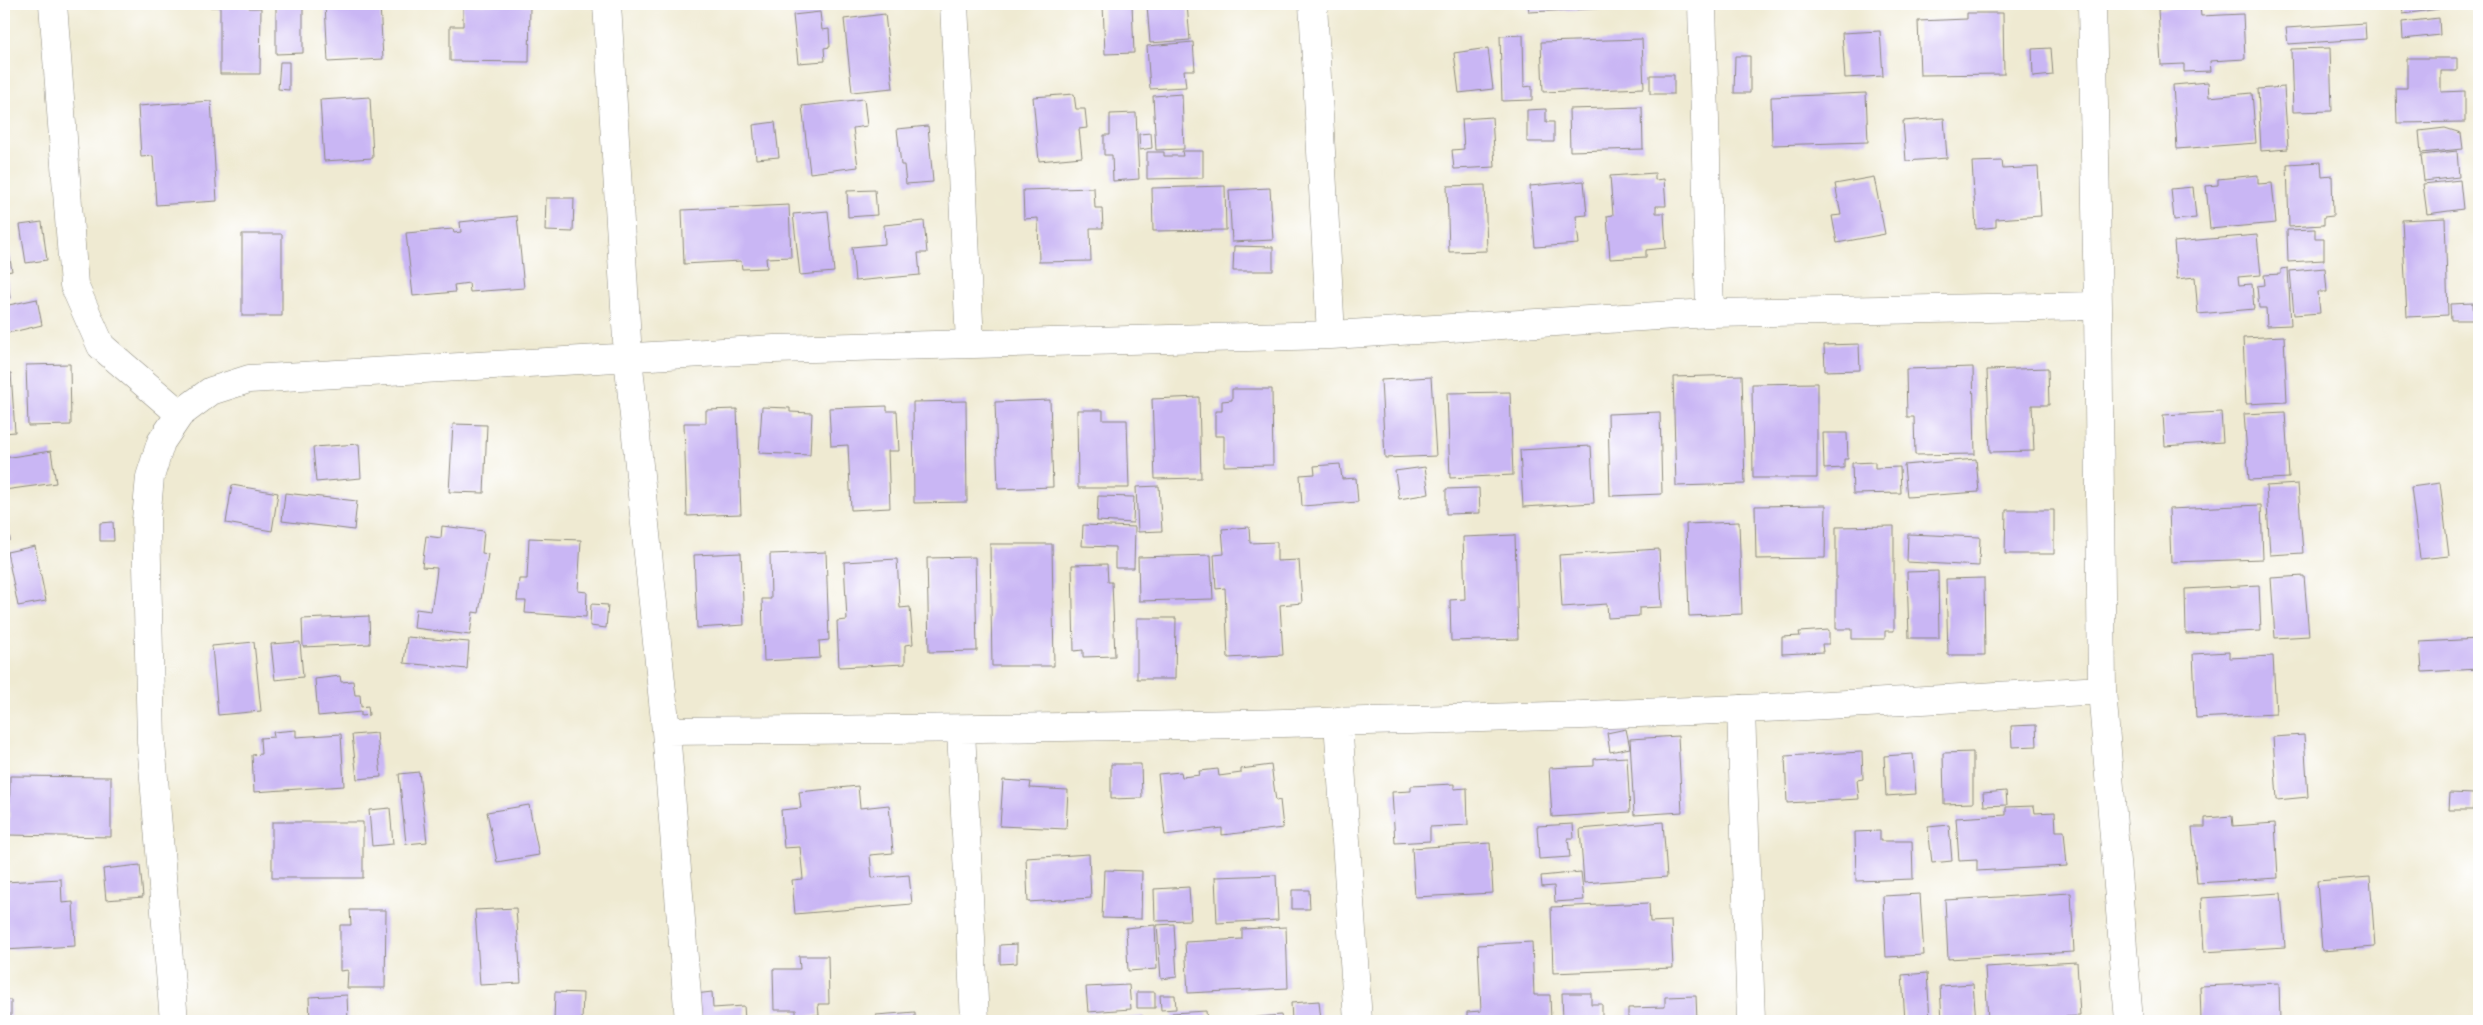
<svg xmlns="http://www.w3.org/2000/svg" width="2483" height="1025" font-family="Mali,sans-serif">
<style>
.building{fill:#c9b6f4}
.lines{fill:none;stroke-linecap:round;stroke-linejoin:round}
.minor-casing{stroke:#8d8a7e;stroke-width:29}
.minor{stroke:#fff;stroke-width:28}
</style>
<rect width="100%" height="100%" fill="#fff"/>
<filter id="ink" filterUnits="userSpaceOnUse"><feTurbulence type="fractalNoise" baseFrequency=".02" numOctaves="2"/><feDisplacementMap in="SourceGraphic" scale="10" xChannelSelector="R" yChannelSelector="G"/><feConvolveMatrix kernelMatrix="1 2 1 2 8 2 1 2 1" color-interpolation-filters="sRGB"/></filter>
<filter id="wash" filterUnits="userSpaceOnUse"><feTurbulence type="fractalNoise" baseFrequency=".0096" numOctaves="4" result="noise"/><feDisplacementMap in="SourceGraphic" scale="20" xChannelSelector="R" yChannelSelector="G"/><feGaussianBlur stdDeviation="1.12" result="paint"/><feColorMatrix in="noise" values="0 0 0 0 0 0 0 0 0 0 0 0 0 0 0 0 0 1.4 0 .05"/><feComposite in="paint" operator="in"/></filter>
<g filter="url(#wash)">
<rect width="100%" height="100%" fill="#efead2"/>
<g id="blocks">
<path class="building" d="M210 4H249V8H261L260 74H220V7H210Z
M276 4H303V53L276 54Z
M325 4H380L383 59 328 62Z
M463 4 530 6 529 62 450 61V26H463Z
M1103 4H1132L1134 53 1105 54Z
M1187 4 1190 40 1150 43 1147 5Z
M1528 4H1630V7L1529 12Z
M2402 4H2438L2439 9 2403 14Z
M2200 7 2201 16 2243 14 2245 59 2210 61 2211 71 2184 72V64L2161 65 2158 9Z
M820 12 822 30 829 29 830 47 824 48 825 61 798 63 793 15Z
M1967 13H2003L2004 74 1920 75 1918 21 1967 19Z
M885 14 893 88 852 92 844 19Z
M2439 18 2440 35 2403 39 2402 22Z
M2365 23 2366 39 2288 44 2286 28Z
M1880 31 1883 76 1845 78 1842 33Z
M1523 35 1524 87 1532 86V100L1502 101 1500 36Z
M1642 39 1644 88 1543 92 1541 42Z
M1193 42 1195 70H1184L1186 87 1150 89 1147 46Z
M1488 48 1493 89 1459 93 1454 53Z
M2051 48 2053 75 2033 77 2032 49Z
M2330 48 2332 111 2293 112 2291 49Z
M1735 56H1750V93H1734Z
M2407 58H2457V71H2441V92L2465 91V122L2397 123 2396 88H2407Z
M280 62H289V90L278 89Z
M1650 75H1674V94H1650Z
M2208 82 2209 97 2252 93 2256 143 2177 149 2173 85Z
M2284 87 2288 149 2261 151 2258 89Z
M1866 93 1868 142 1772 145 1771 97Z
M1074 94 1076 109H1085L1087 128 1079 129 1082 157 1039 161 1033 97Z
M1182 94 1184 149 1156 150 1153 96Z
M370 97 373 158 324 161 320 100Z
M864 99 867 126 853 128 858 167 810 173 802 106Z
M211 101 217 201 156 205 153 156 141 157 138 106Z
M1642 107 1643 149 1570 151 1569 109Z
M1546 109V122H1554V142H1527V110Z
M1136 113 1139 179 1113 181 1112 155H1104V135H1110V114Z
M1492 117 1495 167 1454 169 1452 150 1464 149 1462 119Z
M1944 118 1947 158 1906 161 1903 121Z
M775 122 779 157 756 159 753 125Z
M928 126 933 182 906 184 904 165H901L897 129Z
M2445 128 2461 133 2463 149 2421 153 2419 131Z
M1151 133 1152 148 1140 150 1139 134Z
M1182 151H1203V178L1147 179V152H1164V156H1183Z
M2457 151 2459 177 2424 181 2421 155Z
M2002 161 2003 169 2038 167 2041 216 1996 219V227L1976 229 1972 162Z
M2321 162 2322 177 2332 176 2333 216 2324 217V225L2289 227 2287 164Z
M1655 173V180L1664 179 1666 206H1656V213H1664L1666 248 1646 250V257L1610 259 1607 216 1613 215 1610 176Z
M2258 175V184L2272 183 2276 223 2210 229 2206 186 2218 185V179Z
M1874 177 1885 234 1837 243 1832 216 1841 215 1835 184Z
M2460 180 2463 209 2427 214 2423 184Z
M1584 181 1587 215 1576 216 1579 244 1535 247 1530 186Z
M1485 185 1487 251 1449 252 1447 186Z
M1225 186 1226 230 1153 231 1152 188Z
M2193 187 2196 218 2174 220 2171 189Z
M1094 188 1095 208H1102L1103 228H1090L1091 261 1039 262 1038 218 1024 219 1023 190Z
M1270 188 1273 240 1232 242 1229 190Z
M875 190 877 215 848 217 847 191Z
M546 198H574L573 232 545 231Z
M789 205 791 257 766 258 767 268 742 269 741 261 684 264 682 210Z
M828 211 834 272 800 275 793 214Z
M517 216 524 288 470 292 469 283 454 285 455 292 413 296 406 233 453 229 454 233 461 232 460 222Z
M2445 218 2448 315 2407 317 2402 220Z
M924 221 927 253H918L920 275 855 281 852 247 885 244 884 225Z
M42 222 47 260 26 263 20 225Z
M2315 229V239H2324V260L2288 262 2287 230Z
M242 234H282V316H242Z
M2257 235 2261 275 2238 277 2239 285 2252 284 2254 309 2198 314 2195 277 2177 279 2174 242Z
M1234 246 1273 247V271H1233Z
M4 248H8L12 271 6 272 10 298 4 299Z
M2288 268 2291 325 2267 326 2266 308H2259L2257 286 2265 285 2264 275 2281 274V269Z
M2325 268 2327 292H2318L2320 313 2294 315 2290 271Z
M37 299 42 325 4 334V306Z
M2473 303 2474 320H2451L2450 304Z
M2284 336 2287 402 2246 404 2243 338Z
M1859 344 1860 370 1825 371 1824 345Z
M70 364 71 425 28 426 26 365Z
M1973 367 1975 454 1915 455 1914 417H1907L1906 369Z
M2048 368 2049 405H2032L2034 451 1990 452 1987 370Z
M4 373H11L15 432 4 433Z
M1742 375 1745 484 1676 486 1673 377Z
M1431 377 1436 456 1385 458 1381 380Z
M1817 383V478H1753L1752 384Z
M1232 389H1272L1273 465 1224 466V436H1215V411H1222V401L1232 400Z
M1510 392 1513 475 1450 478 1447 393Z
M1199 397 1201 478 1155 479 1152 399Z
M1050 400 1053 487 998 489 995 402Z
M966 401 967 502 914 503 913 402Z
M887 406V411H897L899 451H888L890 508 851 510 848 445 831 446 829 408Z
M762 407 790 408V412L812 413 810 455 759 453Z
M737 409 741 514 687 516 684 423H706V410Z
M1077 410H1103V420H1127L1129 488H1078Z
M1660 412 1662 494 1610 496 1608 414Z
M2221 412 2223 442 2165 446 2163 415Z
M2285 412 2289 478 2249 480 2244 414Z
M453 424 487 425 484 493 449 492Z
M1823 433H1847L1848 459H1844V468L1824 469Z
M359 444 361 478 316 482 313 447Z
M1591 446 1594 503 1523 507 1520 450Z
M51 451 56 483 4 490V458Z
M1976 459 1979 492 1907 497 1904 465Z
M1875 462V468L1900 467 1901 493 1853 494 1852 463Z
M1340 464 1342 479 1356 478 1358 502 1302 506 1300 475 1315 474 1314 466Z
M1425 467 1429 494 1399 499 1395 471Z
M2440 483 2449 556 2420 559 2411 487Z
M2298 484 2303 553 2270 555 2266 486Z
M232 485 278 493 272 531 226 523Z
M1159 486 1162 531 1138 532 1136 487Z
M1479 488 1480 513 1446 514V489Z
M285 493 357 501 354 530 282 521Z
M1098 496 1134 497 1133 523 1097 521Z
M1826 505 1825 558 1756 559 1755 506Z
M2261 505 2263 559 2171 562 2169 509Z
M2006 510H2054V554H2005Z
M4 516H7L10 540 4 541Z
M113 522 114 541H100V523Z
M1739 522 1742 614 1689 616 1686 524Z
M1083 525 1135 527 1134 568H1115V547L1082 546Z
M442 526 484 531 482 553 488 554 479 613 473 612 470 635 414 628 416 609 431 611 436 578 437 568 422 567 426 536 441 538Z
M1894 526V631H1885V639H1852V629H1836V527Z
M1249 527 1250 543 1277 542V561L1299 560 1302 603 1280 605 1283 655 1228 658 1225 588 1216 589 1214 555 1224 554 1222 529Z
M1908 534 1980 537 1979 566 1907 562Z
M1515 535 1518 639 1451 641 1450 600 1465 599 1463 537Z
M529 538 581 540 578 591 587 592 586 617 525 613 526 601H517L519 579H527Z
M990 544H1052L1054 666H992Z
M35 546 46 601 18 606 7 552Z
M1659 549 1662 607 1639 608V616L1608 618 1607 604 1562 607 1559 555Z
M826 552 829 640 819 641 820 658 764 661 762 599H771L770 554Z
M741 553 744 625 697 628 694 555Z
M1211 555 1213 599 1139 601 1138 557Z
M975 557 977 651 929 652 927 558Z
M897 559 900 608 910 607 913 644 905 645V664L839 667 837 621 847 620 844 562Z
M1107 564 1108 582H1112L1115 656 1083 657V650L1074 651 1072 565Z
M1938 571 1939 638H1909L1907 572Z
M2304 576 2309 636 2275 638 2271 578Z
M1984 578 1985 655H1948L1946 579Z
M2259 585 2261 631 2186 634 2185 589Z
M591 604 608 605 606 628 590 626Z
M369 616 370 644 303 647 302 619Z
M1137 618H1176L1175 679H1137Z
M1829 630V644H1822L1823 652 1782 654V637L1800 636 1799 632Z
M407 637 469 642 467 669 404 663Z
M2479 639V669L2422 672 2420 642Z
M254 642 261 711 218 715 212 646Z
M300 642 303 677 275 680 271 644Z
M2229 652V658L2273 656 2276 714 2196 718 2193 654Z
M340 676 341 682 353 681 355 695H360L361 707 368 706 369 715 361 716V712L318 716 315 679Z
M2036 725 2037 746 2012 747 2011 726Z
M1626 729 1630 748 1610 752 1607 733Z
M296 730V737L341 734 344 786 254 792 252 755 261 754 260 738 274 737 273 732Z
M377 733 381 777 357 779 352 735Z
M2304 735 2308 797 2277 800 2273 737Z
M1678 736 1682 812 1634 815 1630 739Z
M1862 752 1863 779 1857 780 1859 799 1787 803 1785 756Z
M1973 752V803L1944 804 1943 753Z
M1913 754 1916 794 1886 796 1884 756Z
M1627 757 1630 812 1552 817 1549 768 1594 766V759Z
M1111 764H1141L1142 798 1111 799Z
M1271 765 1276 801 1280 800 1283 828 1222 835V828L1165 835 1158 774 1181 772 1182 777 1200 775 1199 771 1218 769 1219 776 1241 773V769Z
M419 772 427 842 406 844 399 774Z
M10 776 111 777V837L9 835Z
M1003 780 1031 782 1030 788 1068 790 1066 829 1000 826Z
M1454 784V789L1467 788 1468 825 1430 827V841L1395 843 1392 792 1411 791V786Z
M858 786 860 808 889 805 893 853 870 855 872 878 909 875 912 904 795 914 792 880 803 879 800 847 784 848 781 810 801 808 799 792Z
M2006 791 2007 805 1984 806 1983 793Z
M2450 793 2474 794 2473 810H2449Z
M529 805 539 855 497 862 487 812Z
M2034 806 2035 813 2055 812 2056 831H2064L2067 866 1977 871V860L1959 861 1956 818 2006 815V807Z
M390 808 393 844 372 846 369 810Z
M2232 816 2233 826 2275 823 2278 878 2197 883 2192 827H2205V818Z
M272 822H363V878H272Z
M1663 822 1667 877 1584 883 1580 829Z
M1573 824 1574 838H1568L1570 857 1539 859 1537 826Z
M1949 825 1952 861 1932 863 1928 827Z
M1880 831V841H1912L1913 879 1856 881 1855 832Z
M1490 843 1493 893 1415 897 1412 848Z
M1089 854 1091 898 1028 902 1026 858Z
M140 865 143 897 106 900 103 869Z
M1104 870 1142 871 1141 919 1102 918Z
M1581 872 1584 900 1555 902 1554 886 1542 887 1541 876Z
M1276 875 1278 920 1217 923 1215 877Z
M2370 877 2375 947 2322 951 2317 881Z
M61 879 62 903 73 902 75 946 4 950V882Z
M1189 887 1191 920 1155 921 1154 889Z
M1292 890H1309L1310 909H1292Z
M2071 893 2074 952 1948 959 1945 900Z
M2281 893 2285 947 2204 952 2201 898Z
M1920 894 1924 955 1886 957 1883 896Z
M1649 903 1650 922 1671 921 1673 968 1553 973 1551 907Z
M516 908 521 983 480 985 475 910Z
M350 910H386L385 988H347L348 970 340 971V925H351Z
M1174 924 1177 977 1161 979 1157 925Z
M1155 925 1157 969 1128 971 1126 928Z
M1286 927 1288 988 1188 993 1185 942 1242 939V929Z
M1532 942 1534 995H1550L1551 1021H1467V1012L1481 1011 1478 945Z
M1017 944V963L1000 964V945Z
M799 956H828L829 1004H818L819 1015 796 1016V1010H774L773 969H800Z
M2077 962 2080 1016 1988 1021 1985 967Z
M1927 973 1930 1021H1905L1902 975Z
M2279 983 2280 1021H2201L2200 986Z
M1973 984 1976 1021H1942L1940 986Z
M1129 985 1131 1009 1088 1012 1086 987Z
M555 992 583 993 582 1021H554Z
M712 992 713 1008 744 1006 745 1020 696 1021 695 994Z
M1137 992H1155V1008H1137Z
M1562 993H1591V1004H1602V1021H1563Z
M347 995 348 1021H310L309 997Z
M1160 995H1175L1176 1009 1161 1010Z
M1696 996 1697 1021H1628V1008L1665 1007V997Z
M4 1000H11V1021H4Z
M1319 1001 1321 1021H1292L1291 1003Z
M1206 1011 1207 1021H1173L1172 1013Z
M915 1012V1021H876V1015Z
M1281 1015 1282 1021H1227V1020Z
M1143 1016 1144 1021H1107V1020Z
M854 1017 855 1021H809V1020Z"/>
</g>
</g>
<g filter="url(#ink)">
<use href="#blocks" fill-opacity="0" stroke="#8d8a7e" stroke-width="1"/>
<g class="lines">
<defs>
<path id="minor" d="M53 4 74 285 101 346 180 414
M607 4 628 357 666 731 689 1021
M954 4 970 343
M1313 4 1331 335
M1702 4 1710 313
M2092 4 2098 306 2102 690 2129 1021
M1741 709 1751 1021
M1338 721 1358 1021
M961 730 975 1021
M666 731C1025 729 1384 724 1742 709 1862 704 1982 697 2102 690
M174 1021 151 742 146 520 150 477 161 442 180 414 211 391 249 379 774 349 1331 335 1710 313 2098 306"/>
</defs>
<use href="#minor" class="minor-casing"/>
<use href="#minor" class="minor"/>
</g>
</g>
<rect width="2483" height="1025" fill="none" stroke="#fff" stroke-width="20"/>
</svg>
